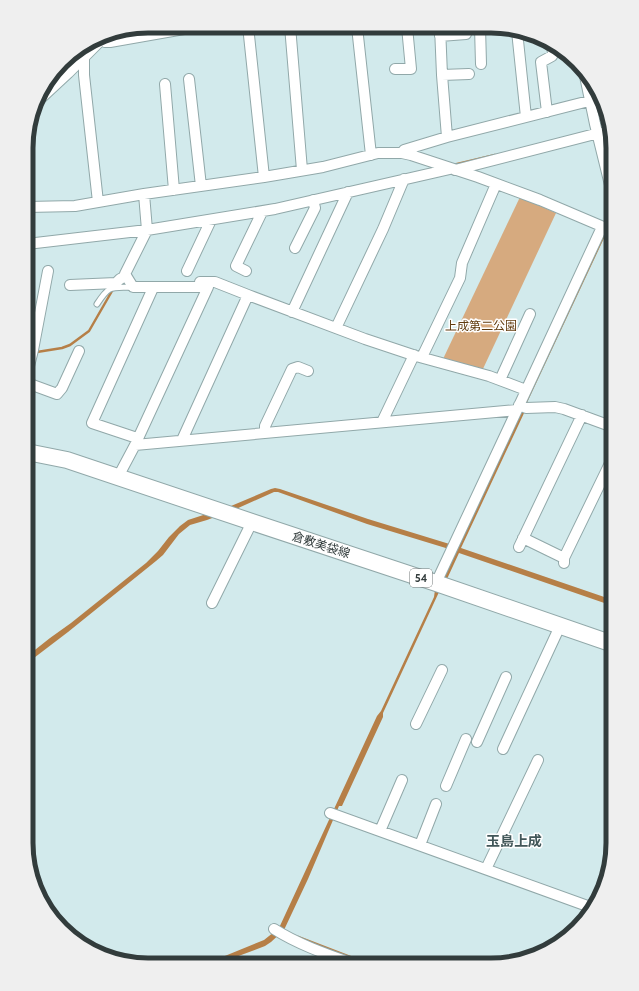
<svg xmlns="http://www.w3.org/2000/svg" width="639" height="991" font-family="Cabin,'Noto Sans JP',sans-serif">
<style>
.green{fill:#d6aa7f}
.water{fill:#b67f47}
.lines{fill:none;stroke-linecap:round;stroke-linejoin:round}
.stream{stroke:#b67f47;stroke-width:2.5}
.lane-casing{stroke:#91a8a9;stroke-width:7}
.street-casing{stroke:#91a8a9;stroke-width:12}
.primary-casing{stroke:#91a8a9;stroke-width:18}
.highway-casing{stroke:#91a8a9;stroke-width:20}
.lane{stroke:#fff;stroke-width:5}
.street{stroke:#fff;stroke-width:10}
.primary{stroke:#fff;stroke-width:16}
.highway{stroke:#fff;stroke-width:18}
.labels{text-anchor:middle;stroke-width:3;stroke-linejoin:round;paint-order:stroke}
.shield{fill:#fff;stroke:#707676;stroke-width:1}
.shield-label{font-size:11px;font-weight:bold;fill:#323c3c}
.park-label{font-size:12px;fill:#613b0e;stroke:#fff}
.street-label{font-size:12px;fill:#323c3c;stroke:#fff}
.quarter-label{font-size:14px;font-weight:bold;fill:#425759;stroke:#fff}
.rim{fill:none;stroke:#323c3c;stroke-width:5}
</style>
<rect width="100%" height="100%" fill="#d2eaec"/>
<path class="green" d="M520 197 556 213 482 371 443 359Z"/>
<path class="water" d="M520 411H525L461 548 613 600V606L459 553 447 579 439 592 383 713V717L342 806H339L308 879 284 930 271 942 265 946 217 964H193L215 960 264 940 279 928 377 716 381 711 434 597 435 590 449 549 367 524 278 492H274L236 509 207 520 190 525 179 534 163 555 156 561 68 632 26 664V657L50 638 71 623 146 563 158 551 169 537 180 526 188 520 231 506 271 489 275 488 280 489 368 519 456 546Z"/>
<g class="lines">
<path class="stream" d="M201 31 228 26
M453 165 495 155
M608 227C613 216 611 207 608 197
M36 353 37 352 62 348 70 345 89 331 112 291
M525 404 606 231
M298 937 371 965"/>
<defs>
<path id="lane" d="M97 304C110 284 111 288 133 287"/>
<path id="street" d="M248 26 264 177
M290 26 302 170
M357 27 371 155
M440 27 442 75
M480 27 481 64
M517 31 526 117
M440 36 466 34
M97 38 105 42H110L201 26
M84 52V75L98 202
M395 69H411L407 27
M585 76 595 124 613 197
M189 79 201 186
M165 84 174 190
M547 112 541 62 552 56 553 54 552 45
M447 137 442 75 469 74
M402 153 404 150 447 137 589 101
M455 170 595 134 610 132
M27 207 75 206 144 194 264 177 323 167 378 153H402L411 155 478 177 540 200 613 231
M27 244 147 230 275 209 450 169
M295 248 315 208 313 200
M187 271 211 220
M246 271 236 266 262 212
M200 282H215L248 295
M70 285 116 283 120 279 126 276
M292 312 348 192
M336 328 383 229 404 179
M422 357 460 278 462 263 496 184
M27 374 33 350 48 271
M500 380 530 314
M27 383 57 394 62 388 79 351
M519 405 526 408 555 407 564 409 613 427
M382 422 414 355
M265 433V426L292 369 298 367 308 371
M137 438 92 423 153 288
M182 440 248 295 365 339 416 356 489 376 526 390
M135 445 517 410
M118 477 135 445 208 287H133L125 274 147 230 144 194
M523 538 564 558V563
M519 547 582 415
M564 558 613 457
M436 583 517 410 602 227
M212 603 252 522
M416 724 442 670
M477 742 506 677
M503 749 560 626
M446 786 466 739
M330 813 593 908
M380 831 402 780
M420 845 436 804
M486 869 538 760
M274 929C299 945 329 955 357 965"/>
<path id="primary" d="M38 97 66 71 102 35
M27 452 67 460 252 522 436 583 613 644"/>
<path id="highway" d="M55 73 64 65 78 50"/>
</defs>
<use href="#lane" class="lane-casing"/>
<use href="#street" class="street-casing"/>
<use href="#primary" class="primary-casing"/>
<use href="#highway" class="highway-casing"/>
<use href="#lane" class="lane"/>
<use href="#street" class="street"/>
<use href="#primary" class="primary"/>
<use href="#highway" class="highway"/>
</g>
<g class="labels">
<rect class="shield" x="410" y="569" width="22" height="18" rx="3"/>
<g class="shield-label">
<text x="421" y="582">54</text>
</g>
<g class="park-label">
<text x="481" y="330">上成第二公園</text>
</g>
<g class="street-label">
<text transform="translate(321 545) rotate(18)" y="4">倉敷美袋線</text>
</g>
<g class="quarter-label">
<text x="514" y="846">玉島上成</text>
</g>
</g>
<path d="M0 0H639V991H0ZM148 33H491A115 115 0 0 1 606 148V843A115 115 0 0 1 491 958H148A115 115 0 0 1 33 843V148A115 115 0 0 1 148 33Z" fill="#efefef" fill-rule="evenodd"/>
<path class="rim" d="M148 33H491A115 115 0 0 1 606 148V843A115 115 0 0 1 491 958H148A115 115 0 0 1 33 843V148A115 115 0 0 1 148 33Z"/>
</svg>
